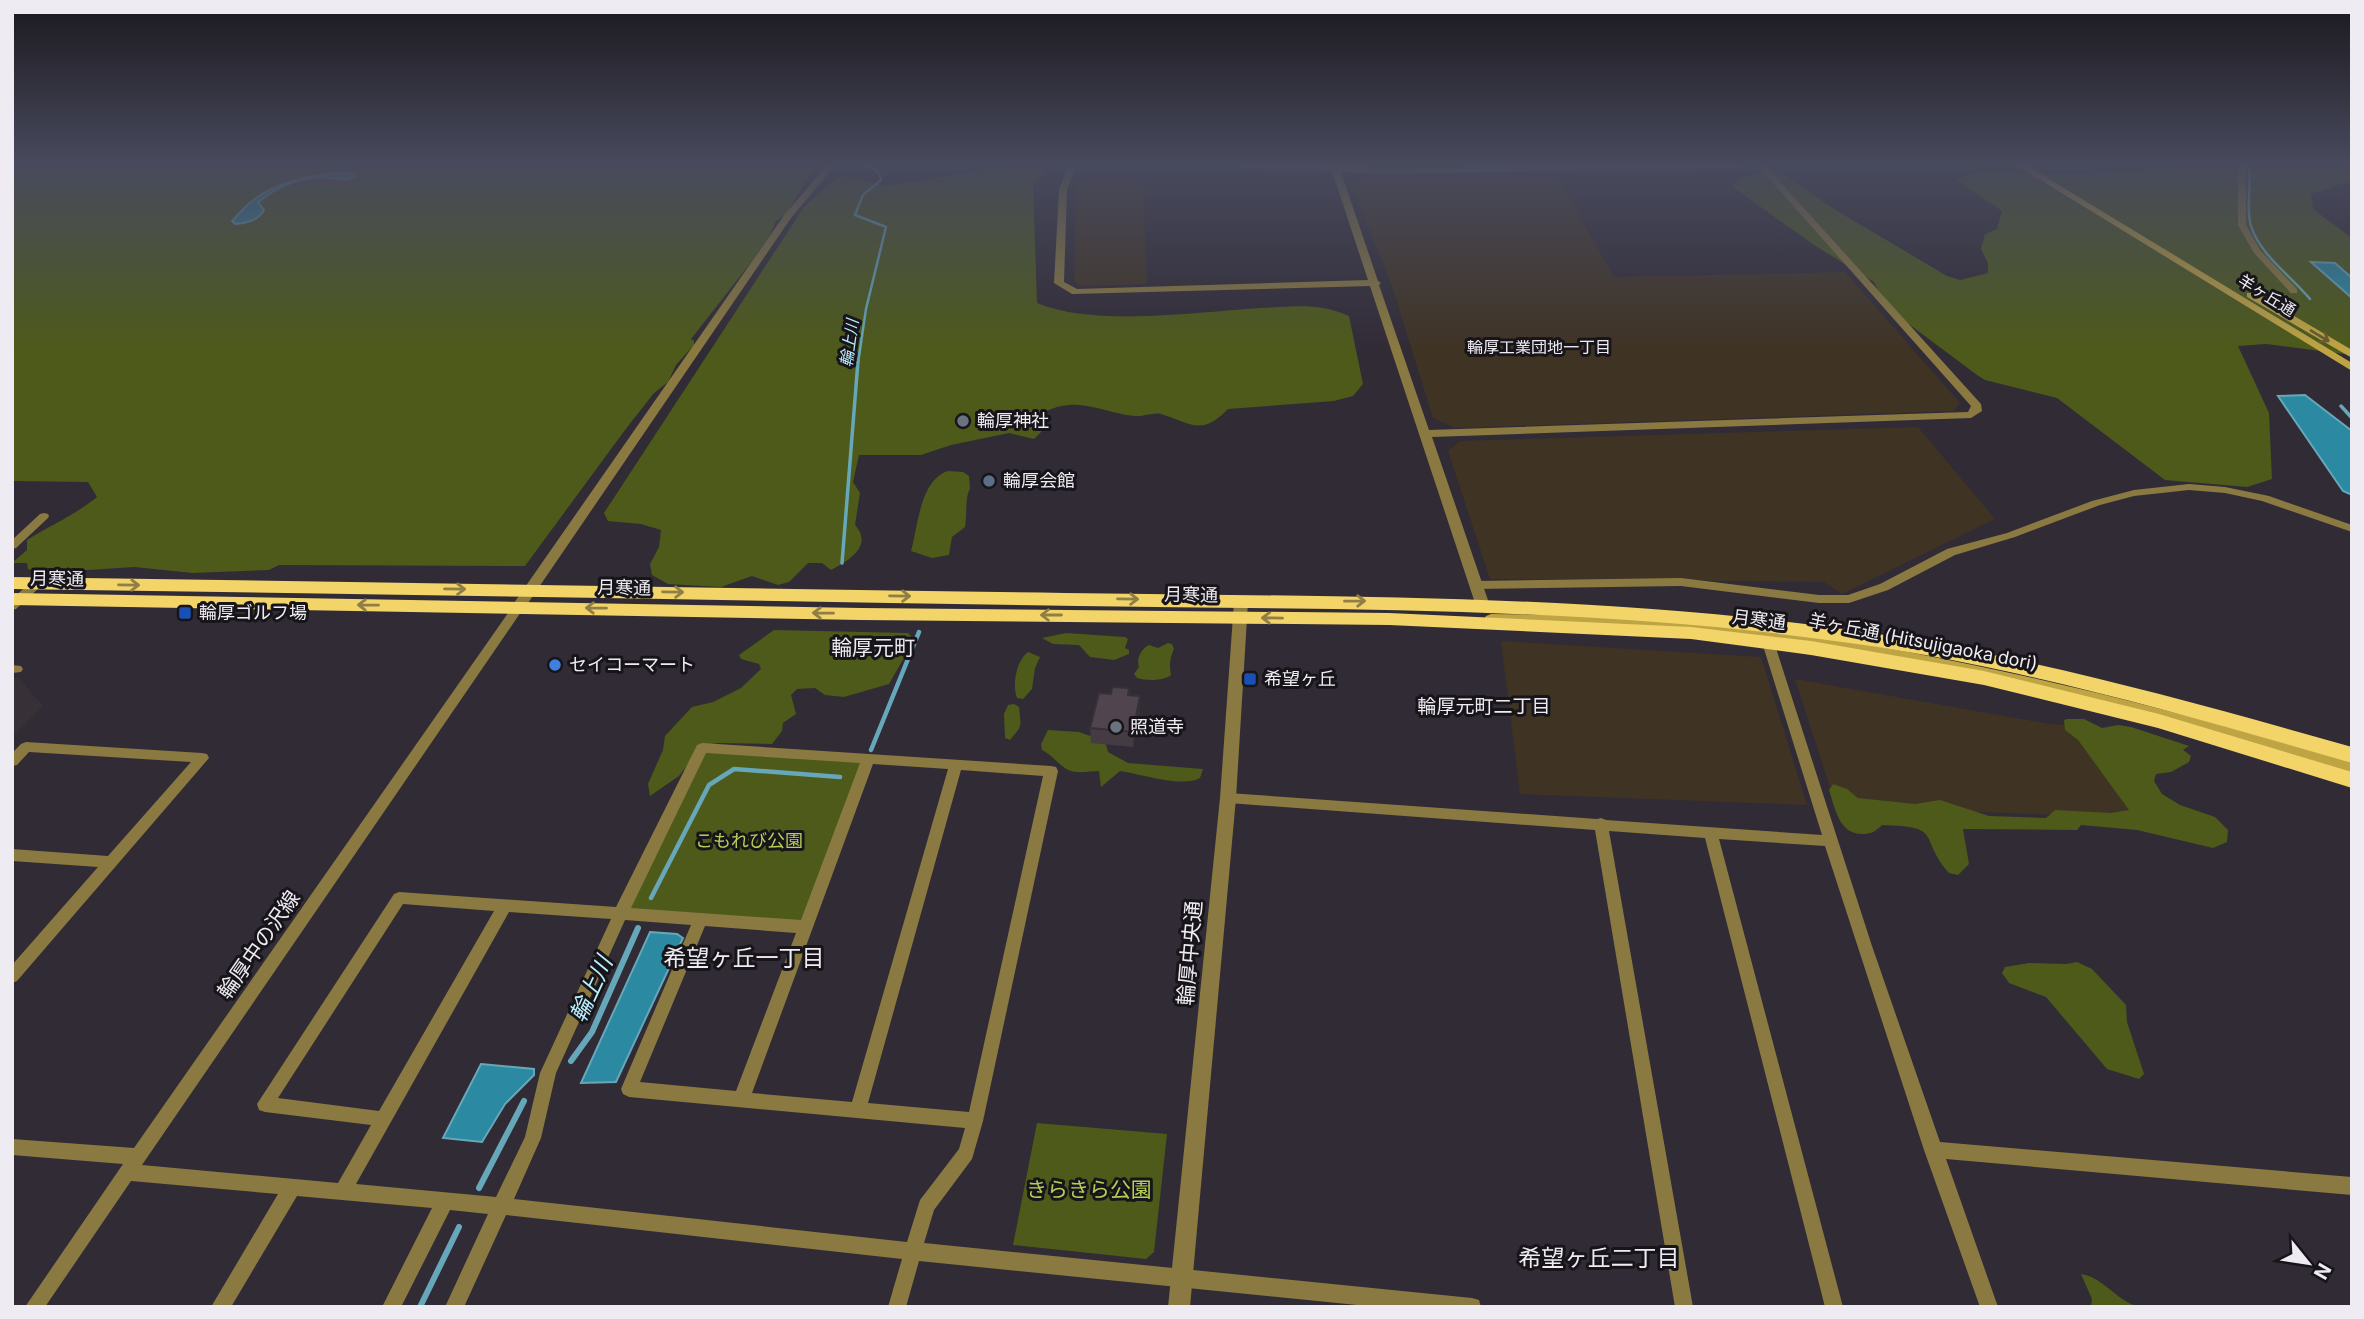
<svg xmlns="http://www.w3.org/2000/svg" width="2364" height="1319" font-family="Inter,'Noto Sans JP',sans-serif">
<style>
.industrial{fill:#3f3324}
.green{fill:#4d5a1a}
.water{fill:#2b8aa2;stroke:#66a7ba;stroke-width:2}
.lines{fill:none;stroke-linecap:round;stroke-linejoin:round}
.stream-far3{stroke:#66a7ba;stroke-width:2.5}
.stream-far2{stroke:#66a7ba;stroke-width:3.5}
.stream-far1{stroke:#66a7ba;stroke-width:4.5}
.stream{stroke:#66a7ba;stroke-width:6}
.minor{fill:#8a7a41;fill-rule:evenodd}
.tertiary{fill:#8a7a41;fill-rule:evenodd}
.secondary{fill:#bea443;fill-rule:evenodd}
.trunk{fill:#f2d469;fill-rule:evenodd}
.wall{fill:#453b43}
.shaded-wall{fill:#383037}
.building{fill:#50454e;stroke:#383037;stroke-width:2}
.oneway{stroke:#6a5c2e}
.oneway2{stroke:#8f7e45}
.worship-dot{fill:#6b7280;stroke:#17151a;stroke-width:2.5}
.service-dot{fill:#5c6f8a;stroke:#17151a;stroke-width:2.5}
.transit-dot{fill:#1a4fb4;stroke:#17151a;stroke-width:2.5}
.shop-dot{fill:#3f7fe0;stroke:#17151a;stroke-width:2.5}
.labels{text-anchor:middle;stroke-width:6;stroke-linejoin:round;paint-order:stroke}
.far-street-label{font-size:16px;fill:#efebf2;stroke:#17151a}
.far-water-label{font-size:16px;font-style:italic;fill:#b9eeff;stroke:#17151a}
.far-neighbourhood-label{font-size:16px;fill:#efebf2;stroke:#17151a}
.poi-label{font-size:18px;fill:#efebf2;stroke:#17151a;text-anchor:start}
.street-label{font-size:18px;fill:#efebf2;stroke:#17151a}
.park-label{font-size:18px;fill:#b5ce58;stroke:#17151a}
.neighbourhood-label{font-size:19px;fill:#efebf2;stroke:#17151a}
.quarter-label{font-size:21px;fill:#efebf2;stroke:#17151a}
.near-street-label{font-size:21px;fill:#efebf2;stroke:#17151a}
.near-park-label{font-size:21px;fill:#b5ce58;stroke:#17151a}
.near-neighbourhood-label{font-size:23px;fill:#efebf2;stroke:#17151a}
.near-water-label{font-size:23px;font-style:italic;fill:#b9eeff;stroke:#17151a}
</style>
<rect width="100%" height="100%" fill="#312b36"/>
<path class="industrial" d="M1362 178H1558L1614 277 1845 272 1960 403 1954 411 1455 428 1433 418 1391 283 1350 184Z
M1076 181H1143L1147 284 1081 286 1074 281Z
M1918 427 1995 519 1842 594 1824 582 1490 579 1448 451 1460 441Z
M1501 641 1761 657 1807 805 1520 794Z
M1795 679 2050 724 2083 726 2150 819 1836 806Z"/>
<path class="green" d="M12 165H822L809 176 786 214 776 221 770 235 752 261 691 339 694 341V345L676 365 668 382 654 393 625 430 525 566 279 565 269 570 193 573 134 567 42 573 28 569 27 563H12L27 550V540C51 525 75 515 97 497L88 482 12 481Z
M1015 165H1051L1033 184 1037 303C1094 327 1197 312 1260 308 1293 307 1318 302 1349 316L1363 384 1353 396 1334 401 1228 409C1202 436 1192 424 1161 414 1153 412 1143 417 1135 416 1101 413 1079 395 1045 412L1042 431 1034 439 1009 433 951 445 921 455H859L853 482 860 493 855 525C874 546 848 561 831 570L822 563H808L789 582 778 585 752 576 721 587 668 584 652 575 650 564 659 547 661 530 641 524 608 521 604 513 804 207 836 179 845 176 886 186Z
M2189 165H2352V181L2311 194 2313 209 2352 238V355L2266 344 2238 346 2269 413 2272 479 2247 487 2165 480 2057 398 1985 380 1977 375 1886 307 1874 282 1814 245 1733 187 1738 179 1772 169 1779 171 1834 209 1947 276 1960 280 1988 273V263L1981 249 1985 234 1997 229 2002 211 1956 179 1977 172C2048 173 2119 177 2189 165Z
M948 471 963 472 969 476 970 489C965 496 967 516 965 527L952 537 949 555 932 558 911 551C918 526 920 480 948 471Z
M774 630 908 633 911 636 905 656 889 684 844 697 825 695 815 688 797 689 791 695 796 714 783 723 782 731 772 744 718 743 703 745 679 776 650 796 648 784 663 750 665 736 692 707 713 702 741 688 761 669 759 664 741 659 739 655Z
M1066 633 1125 637 1128 639 1125 648 1129 650V654L1114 660 1090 657 1079 645 1053 644 1042 638Z
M1168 643 1172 644 1174 649C1170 658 1169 664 1171 675 1164 681 1146 681 1137 678L1134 674 1139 667C1136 659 1141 649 1149 645L1158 648Z
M1028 652 1040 657 1035 668 1032 689 1023 699 1017 698C1012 685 1016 661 1028 652Z
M1014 704 1019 707C1021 727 1023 725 1010 740L1005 738 1004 714 1008 705Z
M2067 719H2084L2102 728 2118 725 2131 727 2189 746 2183 750 2191 756 2189 762 2171 772 2156 774 2154 781 2162 794 2180 805 2215 817 2228 830 2227 842 2213 848 2137 830 2081 825 2077 830 1963 829 1969 864 1958 875 1949 873C1917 836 1945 827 1882 825 1875 832 1871 834 1862 834 1839 834 1835 808 1829 790L1833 784 1847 789 1858 798 1915 804 1940 800 1989 816 2046 818 2055 810 2111 813 2129 810 2078 740 2065 730 2064 720Z
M1048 730 1079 732 1105 741 1108 752 1128 763 1203 769 1200 778C1182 788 1141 774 1120 771L1101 787 1099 771C1089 771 1074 775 1065 768 1056 762 1052 755 1042 750L1041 744Z
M702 748 868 761 804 927 620 915Z
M2077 962 2092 969 2126 1005 2127 1022 2144 1074 2139 1079 2107 1069 2046 997 2009 983 2002 973 2005 967 2029 963 2066 964Z
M1037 1123 1167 1134 1154 1252 1146 1259 1013 1245Z
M2081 1274C2105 1278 2117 1302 2140 1307H2091L2092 1299Z"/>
<path class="water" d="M343 173 351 174 355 177C347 181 342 180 333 178 307 174 279 185 258 202L264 210C258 221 246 223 235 224L232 221C239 214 244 207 252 201 276 182 312 174 343 173Z
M2311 262 2335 263 2352 278V298Z
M2305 395 2352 431V495L2343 491 2278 396Z
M650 932 677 934 683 938 616 1082 581 1083Z
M481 1064 534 1069V1075L505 1104 482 1142 443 1138Z"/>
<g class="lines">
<path class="stream-far3" d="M2248 165C2253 185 2245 206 2251 226 2260 255 2291 276 2310 299
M858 363 866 309 886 227 855 215 863 195 881 180 879 173 868 165"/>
<path class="stream-far2" d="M2341 406 2352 418
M842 563 858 361"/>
<path class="stream-far1" d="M871 750 919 632
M651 898 709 785 734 769 840 777"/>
<path class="stream" d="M571 1061 592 1032 638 928
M479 1188 524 1101
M420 1307 459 1227"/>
<path class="minor" d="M2238 165H2246V225L2260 250 2297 289V293H2291L2254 253 2238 225Z
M2189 484 2225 487 2269 496 2352 525V532L2262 501 2225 493 2189 490 2134 496 2100 505 2015 537 1955 555 1888 590 1849 603H1819L1681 586 1476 589 1470 585 1476 581 1681 578 1819 595H1848L1880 584 1947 549 2007 533 2092 501 2134 490Z
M44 513 48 514 49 516 48 518 16 548 12 549V540L40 514Z
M36 580 40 581 42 584 40 587 16 609 12 610V599L32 581Z
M519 602 523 603 525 606 523 609 142 1165 338 1183 371 1125 265 1112 259 1110 257 1104 394 894 399 892 616 907 697 745 702 743 1051 766 1056 767 1058 771 983 1121 972 1159 934 1210 924 1243 1472 1298 1479 1300 1481 1307H1377L919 1261 906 1307H888L902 1259 506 1215 464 1307H445L488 1214 450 1210 401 1307H382L432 1208 297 1196 231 1307H211L278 1194 131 1181 45 1307H25L123 1164 12 1155V1139L134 1148 515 603ZM706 753 860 763 801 920 631 908ZM873 764 948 769 852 1102 752 1093ZM961 770 1043 776 969 1112 868 1103ZM403 904 494 911 379 1111 278 1098ZM509 912 611 919 540 1073 525 1137 496 1197 356 1184ZM625 920 691 925 621 1089 623 1094 629 1097 965 1128 959 1149 920 1200 907 1242 514 1199 541 1138 556 1073ZM705 926 796 933 736 1091 640 1082Z
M1766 632 1772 636 1872 946 1940 1142 2352 1177V1195L1946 1159 1998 1307H1980L1924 1150 1825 846 1719 839 1843 1307H1825L1705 838 1609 831 1693 1307H1675L1595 830 1228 803 1223 802 1221 798 1223 794 1228 793 1597 819 1601 818 1606 820 1822 835 1760 636Z
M12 665 21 666 23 669 21 672 12 673Z
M26 742 202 753 207 754 209 758 17 981 12 983V965L98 867 12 861V849L108 856 191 762 29 752 17 765 12 766V753L21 744Z"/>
<path class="tertiary" d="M827 165H835L791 218 524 609H514L512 606 514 603 785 214Z
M1068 165H1076L1067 190 1064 282 1077 289 1368 280 1332 171 1238 168 1234 165H1338L1381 168 1746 165 1742 168 1381 174 1341 172 1378 281 1381 283 1379 285 1429 430 1968 412 1971 406 1757 165H1765L1981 404 1982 411 1971 418 1432 437 1490 606 1483 610 1476 606 1370 286 1072 294 1054 283 1059 190Z
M1241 598 1248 602 1236 798 1190 1307H1168L1220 798 1234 602Z"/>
<path class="secondary" d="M2016 165H2026L2352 363V371Z
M2247 293H2255L2352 350V358L2247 297Z
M1491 614C1565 615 1639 615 1713 623 1931 647 2142 701 2352 762V774L2141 713 2034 687 1927 664 1819 645 1710 632 1601 624 1486 622 1484 619 1486 616Z"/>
<path class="trunk" d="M12 577C363 582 714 588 1065 593 1330 597 1594 593 1857 631 2025 655 2189 701 2352 747V763C2189 716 2025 668 1857 644 1599 606 1338 610 1078 606 722 600 367 594 12 589Z
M12 593 861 608 1389 613 1691 627 1811 641 1984 671 2159 714 2352 772V788L2158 728 1984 685 1811 655 1691 639 1389 625 861 620 12 605Z"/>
</g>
<path class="wall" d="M1129 688 1130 695 1140 696V711L1133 747 1091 743 1090 728 1111 694Z"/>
<path class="shaded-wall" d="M17 676 43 706 12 737V681Z
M1140 696V711L1133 747V732Z"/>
<path class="building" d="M1112 687 1129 688 1128 695 1140 696 1133 732 1090 728 1099 693 1111 694Z"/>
<defs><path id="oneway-shaft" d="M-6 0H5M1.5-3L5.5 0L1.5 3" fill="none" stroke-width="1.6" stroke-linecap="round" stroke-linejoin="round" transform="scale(1.75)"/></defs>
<use class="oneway" href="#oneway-shaft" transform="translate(2320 336) rotate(31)"/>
<g class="oneway2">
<use href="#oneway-shaft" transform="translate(129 585) rotate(1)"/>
<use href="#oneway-shaft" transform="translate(455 589) rotate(1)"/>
<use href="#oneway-shaft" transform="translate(673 592) rotate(1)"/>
<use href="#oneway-shaft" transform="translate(900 596) rotate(1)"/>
<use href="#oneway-shaft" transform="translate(1128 599) rotate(1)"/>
<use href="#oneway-shaft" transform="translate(1355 601) rotate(-1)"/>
<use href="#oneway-shaft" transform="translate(368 605) rotate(-179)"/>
<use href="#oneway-shaft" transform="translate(596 608) rotate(-179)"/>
<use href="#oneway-shaft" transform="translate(823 613) rotate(-179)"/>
<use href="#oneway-shaft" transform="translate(1051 615) rotate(-180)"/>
<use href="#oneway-shaft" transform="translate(1272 618) rotate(-179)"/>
</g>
<linearGradient id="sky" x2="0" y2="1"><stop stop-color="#1b181e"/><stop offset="0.47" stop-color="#484a5d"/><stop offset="1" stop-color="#484a5d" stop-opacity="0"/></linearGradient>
<rect width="2364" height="350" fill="url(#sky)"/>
<g class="worship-dot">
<circle cx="963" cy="421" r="7"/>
<circle cx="1116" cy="727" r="7"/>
</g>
<circle class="service-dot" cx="989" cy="481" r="7"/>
<g class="transit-dot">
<rect x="178" y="606" width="14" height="14" rx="3.5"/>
<rect x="1243" y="672" width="14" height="14" rx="3.5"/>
</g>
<circle class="shop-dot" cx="555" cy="665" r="7"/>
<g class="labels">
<g class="far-street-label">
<text transform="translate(2267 295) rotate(32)" y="6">羊ヶ丘通</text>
</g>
<g class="far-water-label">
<text transform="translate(849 343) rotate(-82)" y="6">輪上川</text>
</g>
<g class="far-neighbourhood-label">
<text x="1539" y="353">輪厚工業団地一丁目</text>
</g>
<g class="poi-label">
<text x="977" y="427">輪厚神社</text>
<text x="1003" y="487">輪厚会館</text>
<text x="199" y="619">輪厚ゴルフ場</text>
<text x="569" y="671">セイコーマート</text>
<text x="1264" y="685">希望ヶ丘</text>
<text x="1130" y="733">照道寺</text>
</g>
<g class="street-label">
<text transform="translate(57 579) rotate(1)" y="6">月寒通</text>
<text transform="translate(624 588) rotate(1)" y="6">月寒通</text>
<text transform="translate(1191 595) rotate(1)" y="6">月寒通</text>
<text transform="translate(1759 620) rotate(7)" y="6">月寒通</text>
<text transform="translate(1923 642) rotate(11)" y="6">羊ヶ丘通 (Hitsujigaoka dori)</text>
</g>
<g class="park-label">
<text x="749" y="847">こもれび公園</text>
</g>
<g class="neighbourhood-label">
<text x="1484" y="713">輪厚元町二丁目</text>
</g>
<g class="quarter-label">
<text x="873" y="655">輪厚元町</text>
</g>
<g class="near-street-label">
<text transform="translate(259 945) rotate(-55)" y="7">輪厚中の沢線</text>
<text transform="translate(1190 953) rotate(-85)" y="7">輪厚中央通</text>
</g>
<g class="near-park-label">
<text x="1089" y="1197">きらきら公園</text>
</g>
<g class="near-neighbourhood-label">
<text x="744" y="966">希望ヶ丘一丁目</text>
<text x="1599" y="1266">希望ヶ丘二丁目</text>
</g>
<g class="near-water-label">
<text transform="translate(591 989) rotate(-65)" y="8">輪上川</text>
</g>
</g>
<rect width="2364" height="1319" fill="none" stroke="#efebf2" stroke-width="28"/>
<g transform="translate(2308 1263) rotate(120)" stroke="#17151a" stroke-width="5" paint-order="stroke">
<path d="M0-5L12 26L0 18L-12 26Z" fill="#efebf2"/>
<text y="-10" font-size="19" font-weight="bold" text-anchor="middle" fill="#efebf2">N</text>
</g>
</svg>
